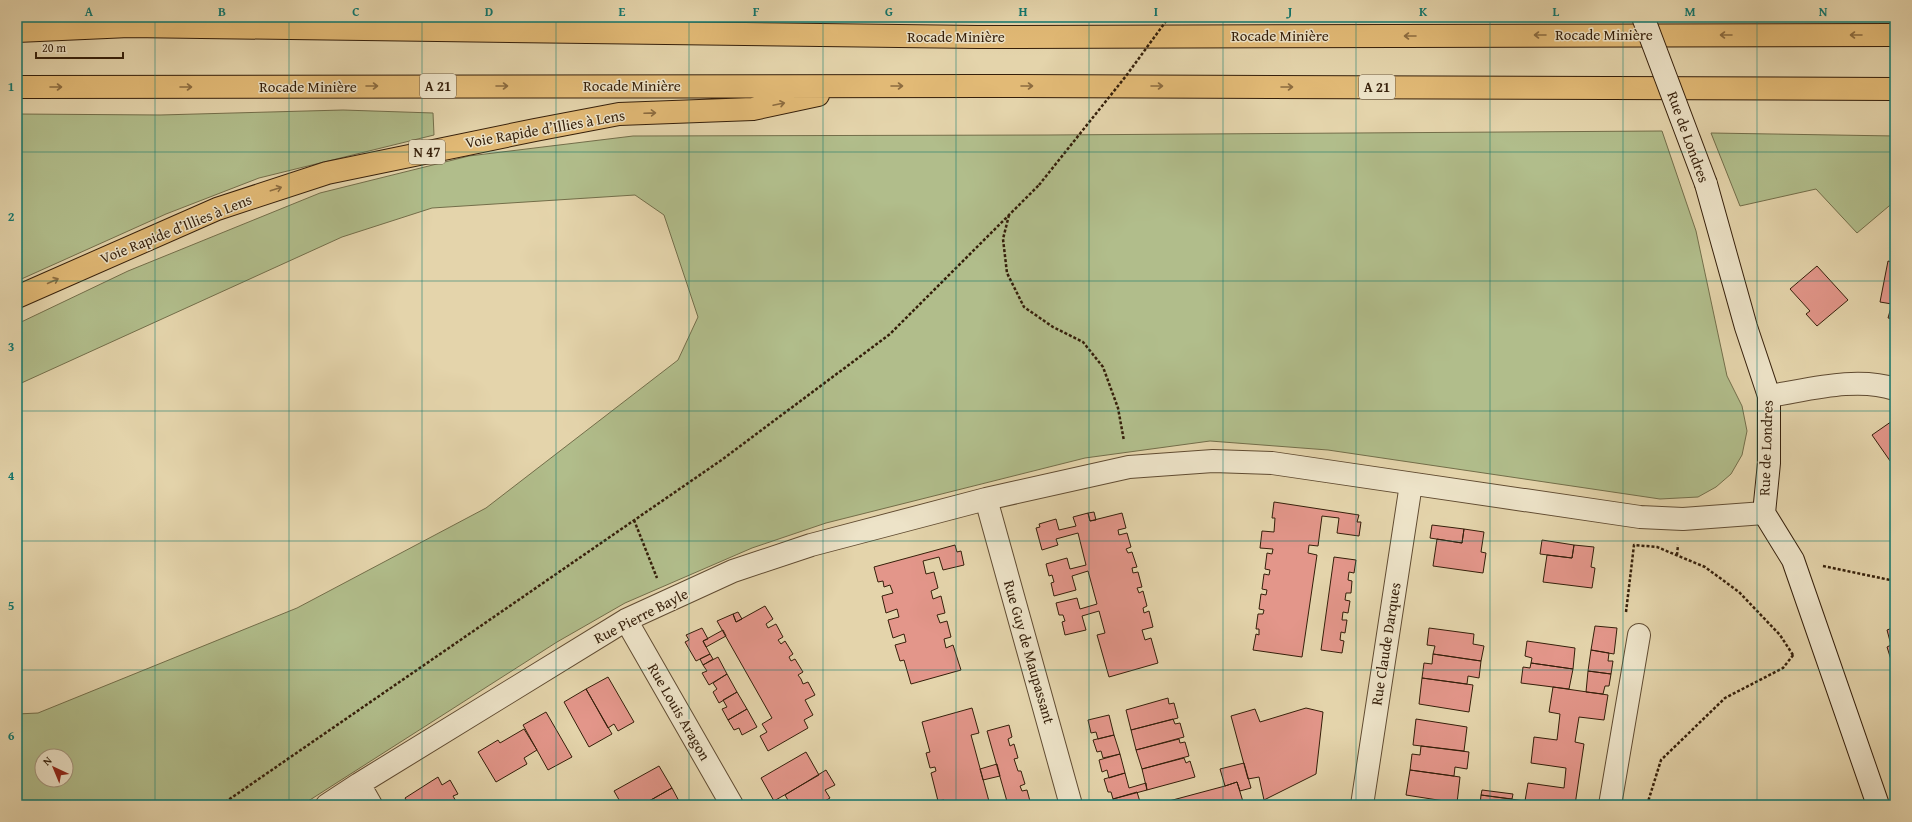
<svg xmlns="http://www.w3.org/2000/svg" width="1912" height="822" font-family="'Gentium Book Plus',serif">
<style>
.green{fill:#b1bd8b;stroke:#736e4a;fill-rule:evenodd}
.building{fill:#e3968a;stroke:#351f0a}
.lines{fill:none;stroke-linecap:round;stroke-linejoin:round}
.street-casing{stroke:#614c32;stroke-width:24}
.secondary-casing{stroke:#351f0a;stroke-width:24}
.highway-casing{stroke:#351f0a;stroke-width:24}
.path{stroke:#351f0a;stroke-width:2.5;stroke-dasharray:3 2;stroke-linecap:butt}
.street{stroke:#ede3c8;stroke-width:22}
.secondary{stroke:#ede3c8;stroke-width:22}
.highway{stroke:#e2ba76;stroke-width:22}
.secondary-bridge-casing{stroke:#351f0a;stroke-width:24;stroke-linecap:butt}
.path-bridge{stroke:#351f0a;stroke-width:2.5;stroke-dasharray:3 2;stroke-linecap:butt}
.secondary-bridge{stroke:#ede3c8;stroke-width:22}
.oneway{stroke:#8c6c40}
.grid{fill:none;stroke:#0f766e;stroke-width:1;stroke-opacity:0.55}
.labels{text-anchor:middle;stroke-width:3;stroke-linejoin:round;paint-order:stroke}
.shield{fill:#ede3c8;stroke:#6c5a43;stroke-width:1}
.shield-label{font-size:14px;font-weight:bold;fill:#351f0a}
.street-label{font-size:15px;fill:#351f0a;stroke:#ede3c8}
.neatline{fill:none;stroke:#0f766e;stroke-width:1.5}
.grid-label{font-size:13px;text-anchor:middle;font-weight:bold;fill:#0f766e}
</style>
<rect width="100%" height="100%" fill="#e4d4ab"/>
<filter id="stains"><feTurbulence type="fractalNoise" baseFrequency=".005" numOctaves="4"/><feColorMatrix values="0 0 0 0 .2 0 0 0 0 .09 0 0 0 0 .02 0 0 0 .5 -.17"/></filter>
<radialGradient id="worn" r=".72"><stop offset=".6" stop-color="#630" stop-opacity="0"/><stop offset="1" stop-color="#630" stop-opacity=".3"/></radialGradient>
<path class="green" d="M343 110 433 113 434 135 259 178 166 214 17 281V114L160 115Z
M1662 131 1696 231 1727 376 1742 406 1747 431 1742 455 1731 474 1716 487 1698 497 1660 499 1328 450 1210 441 1085 458 826 523 752 548 625 603 557 642 302 805H17V714L38 713 297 608 486 508 678 360 698 317 664 215 635 195 432 208 342 237 17 385V324L128 271 320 193 469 156 633 136 1048 135ZM42 756H66V780H42Z
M1711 133 1895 136V201L1857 233 1816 189 1740 206Z"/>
<path class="building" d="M1888 261 1895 263V319L1888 318 1892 304 1880 302Z
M1817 266 1848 300 1817 326 1806 314 1810 311 1790 289Z
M1895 419V468L1872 435Z
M1274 502 1359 515 1357 522H1361L1359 536 1337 533 1339 518 1322 516 1318 546 1309 545 1308 553 1317 555 1302 657 1253 650 1256 634 1259 635V629H1256L1258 614H1263L1264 610 1259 609 1261 594 1266 595 1267 590 1262 589 1264 574 1269 575 1270 570 1265 569 1267 553 1272 554 1273 549 1260 548 1262 531 1274 532 1275 518H1272Z
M1094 512 1096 520 1090 521 1088 513Z
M1088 513 1090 521 1122 513 1126 528 1118 530 1119 535 1127 533 1131 547 1126 549 1128 553 1132 552 1137 567 1132 568 1133 573 1138 572 1142 587 1137 588 1139 593 1143 591 1147 606 1143 608 1144 613 1149 611 1153 627 1142 630 1145 640 1151 638 1158 663 1109 677 1097 635 1105 633 1099 611 1082 616 1086 630 1065 635 1062 622 1065 621 1063 615H1059L1056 603 1077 598 1080 609 1097 604 1088 571 1072 576 1076 590 1054 596 1051 583 1054 582 1052 575 1049 576 1046 564 1067 558 1070 569 1086 565 1078 533 1056 539 1058 545 1042 550 1036 528 1040 527 1039 524 1056 519 1059 530 1076 526 1073 517Z
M1432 525 1464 529 1462 543 1430 538Z
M1464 529 1484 532 1481 552 1486 553 1483 573 1433 566 1437 539 1462 543Z
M1542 540 1574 545 1572 558 1540 554Z
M955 545 957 552 961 551 964 565 943 570 939 557 923 561 926 574 934 572 938 588 931 591 933 599 941 596 945 613 937 615 940 623 947 621 951 637 944 639 946 648 953 645 961 670 911 684 904 660 900 661 895 645 906 642 904 634 893 638 888 620 899 617 897 609 886 613 882 596 893 593 890 585 884 587 883 581 878 582 874 567Z
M1574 545 1594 547 1591 567 1595 568 1592 588 1543 582 1547 555 1572 558Z
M1334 557 1356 560 1354 573 1349 572 1348 580 1352 581 1351 593H1346L1345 600 1350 601 1348 613 1343 612 1342 620H1347L1345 633 1341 632 1340 640 1344 641 1342 653 1321 650Z
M765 606 773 619 766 624 768 628 776 624 783 637 778 640 781 644 785 641 793 654 789 657 791 661 795 659 803 672 798 675 801 679 803 684 808 682 815 695 805 700 813 715 804 720 808 728 768 751 760 736 767 732 762 724 772 718 717 621 733 614 736 622Z
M738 612 742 619 736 622 733 614Z
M1595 626 1617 628 1614 654 1591 650Z
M1895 627V666H1893L1887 647 1891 645 1887 630Z
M702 628 708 639 703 641 710 654 696 661 685 642 689 640 686 635Z
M1429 628 1474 634 1473 644 1484 646 1481 661 1433 654 1435 646 1427 645Z
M723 630 726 636 706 647 703 641Z
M1527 641 1575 648 1573 669 1531 663 1532 658 1525 656Z
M1591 650 1609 653 1608 661H1613L1611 674 1588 671Z
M710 654 713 659 703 665 700 659Z
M1433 654 1481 661 1479 678 1468 676 1467 684 1422 678 1424 663 1432 664Z
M718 657 727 674 709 685 702 673 707 671 703 665Z
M1531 663 1573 669 1569 689 1521 683 1523 667 1530 668Z
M1588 671 1611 674 1609 686H1605L1603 694 1586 692Z
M727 674 737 692 719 703 713 692 717 689 713 683Z
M608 677 634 722 618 731 614 724 608 728 586 689Z
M1422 678 1473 685 1469 712 1419 704Z
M1553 687 1608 695 1604 720 1579 717 1575 742 1584 744 1575 805H1480L1481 795 1525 801 1528 783 1564 788 1566 768 1531 763 1534 737 1557 740 1560 714 1549 712Z
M586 689 612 734 589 747 564 702Z
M737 692 747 709 728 720 722 709 727 707 723 700Z
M1168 698 1169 704 1174 703 1178 718 1131 730 1126 710Z
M972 708 979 733 971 735 990 805H943H944V800L938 801 931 773 936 771 935 767 930 768 926 753 930 752 922 722Z
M1306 708 1323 712 1316 774 1264 800 1259 777 1248 779 1231 716 1255 709 1260 722Z
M747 709 757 727 742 735 739 728 734 730 728 720Z
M546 712 572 757 548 770 523 725Z
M1109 715 1114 735 1098 739 1096 732 1091 733 1088 720Z
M1173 719 1175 724 1180 723 1184 737 1136 750 1131 730Z
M1416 719 1467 727 1464 751 1413 745Z
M1009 725 1012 737 1008 739 1010 746 1014 744 1018 758 1014 759 1018 771H1021L1025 784 1020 786 1022 791 1027 790 1031 805H1008L987 731Z
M524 729 537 750 524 758 527 764 496 782 478 752 498 740 500 743Z
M1114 735 1120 754 1103 758 1101 751 1097 752 1093 740Z
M1179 739 1180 743 1185 742 1189 756 1142 769 1136 750Z
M1421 746 1469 752 1467 769 1455 767 1454 776 1410 770 1412 754 1420 755Z
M806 752 819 775 774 801 761 778Z
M1120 754 1125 773 1109 778 1107 770 1102 772 1099 760Z
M1184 758 1186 763 1190 761 1195 777 1147 790 1142 769Z
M1244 763 1251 788 1240 791 1237 782 1225 786 1220 769Z
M997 764 1000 776 983 780 980 769Z
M659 766 672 788 642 805H622L614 791Z
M826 770 835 785 825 790 830 798 818 805H784L789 802 785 795Z
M1410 770 1460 777 1457 803 1406 795Z
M1125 773 1129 788 1146 783 1147 790 1113 799 1111 792H1108L1104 779Z
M438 777 442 785 450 780 458 794 453 796 458 805H409L405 798Z
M1237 782 1244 805H1154L1225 786Z
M672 788 680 803 676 805H642Z
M1482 790 1513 794 1512 799 1481 795Z
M1137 792 1141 805H1114L1113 799Z"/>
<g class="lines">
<defs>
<path id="street" d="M1769 396C1808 390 1856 376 1895 389
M986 499 1071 805
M626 620 732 805
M359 784 371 805
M327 805 359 784 626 620 733 571 811 545 986 499 1129 467 1213 461 1272 463 1640 517 1683 519 1764 513
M1362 805 1411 484
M1610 805 1639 635"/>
<path id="secondary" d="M1706 184 1746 327 1769 396V463L1764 513 1793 560 1878 805"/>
<path id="highway" d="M17 31 129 26 977 37 1895 35
M17 87 992 86 1895 89
M17 297 217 209 327 173 535 130 619 114 753 109 818 95"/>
</defs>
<use href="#street" class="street-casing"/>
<use href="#secondary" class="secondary-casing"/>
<use href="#highway" class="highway-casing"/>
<path class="path" d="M1009 215 1003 239 1007 273 1024 307 1053 327 1083 342 1103 367 1118 408 1124 441
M634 520 657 578
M1677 555 1678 545
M1823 566 1895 581
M1626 612 1634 545 1657 547 1705 567 1739 592 1780 635 1793 655
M221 805 723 459 890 334 1039 185
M1647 805 1661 760 1725 698 1783 668 1794 654"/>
<use href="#street" class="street"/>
<use href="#secondary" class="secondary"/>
<use href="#highway" class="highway"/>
<defs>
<path id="secondary-bridge" d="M1643 17 1706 184"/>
</defs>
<use href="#secondary-bridge" class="secondary-bridge-casing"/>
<path class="path-bridge" d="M1039 185 1126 76 1169 17"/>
<use href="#secondary-bridge" class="secondary-bridge"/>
</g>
<defs><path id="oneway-shaft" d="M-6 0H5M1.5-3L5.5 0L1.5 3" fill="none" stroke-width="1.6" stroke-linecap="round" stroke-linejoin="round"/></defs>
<g class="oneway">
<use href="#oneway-shaft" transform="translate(1540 35) rotate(180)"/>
<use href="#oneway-shaft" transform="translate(1726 35) rotate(-180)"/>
<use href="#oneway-shaft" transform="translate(1856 35) rotate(-180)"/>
<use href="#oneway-shaft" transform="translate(1410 36) rotate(180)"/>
<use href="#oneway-shaft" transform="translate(372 86)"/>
<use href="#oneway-shaft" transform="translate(502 86)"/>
<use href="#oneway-shaft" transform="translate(897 86)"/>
<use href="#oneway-shaft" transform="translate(1027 86)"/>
<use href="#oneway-shaft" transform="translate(1157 86)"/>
<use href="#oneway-shaft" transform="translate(56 87)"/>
<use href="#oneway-shaft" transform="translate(186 87)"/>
<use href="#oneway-shaft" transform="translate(1287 87)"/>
<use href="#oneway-shaft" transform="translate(779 104) rotate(-12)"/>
<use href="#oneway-shaft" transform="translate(650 113) rotate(-2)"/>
<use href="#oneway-shaft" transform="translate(276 189) rotate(-18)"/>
<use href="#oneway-shaft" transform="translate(53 281) rotate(-24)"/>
</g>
<path class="grid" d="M155 17V805M289 17V805M422 17V805M556 17V805M689 17V805M823 17V805M956 17V805M1089 17V805M1223 17V805M1356 17V805M1490 17V805M1623 17V805M1757 17V805M17 152H1895M17 281H1895M17 411H1895M17 541H1895M17 670H1895"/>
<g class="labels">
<g class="shield">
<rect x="420" y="74" width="36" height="24" rx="3"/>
<rect x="1359" y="75" width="36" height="24" rx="3"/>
<rect x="409" y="140" width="36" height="24" rx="3"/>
</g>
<g class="shield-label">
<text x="438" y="91">A 21</text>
<text x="1377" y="92">A 21</text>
<text x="427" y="157">N 47</text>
</g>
<g class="street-label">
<text x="1604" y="40">Rocade Minière</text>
<text x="1280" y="41">Rocade Minière</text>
<text x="956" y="42">Rocade Minière</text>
<text x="632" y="91">Rocade Minière</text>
<text x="308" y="92">Rocade Minière</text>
<text transform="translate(545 129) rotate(-10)" y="5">Voie Rapide d’Illies à Lens</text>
<text transform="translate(1688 137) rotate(70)" y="5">Rue de Londres</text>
<text transform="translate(176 229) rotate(-22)" y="5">Voie Rapide d’Illies à Lens</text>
<text transform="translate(1766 448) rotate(-88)" y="5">Rue de Londres</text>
<text transform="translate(641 616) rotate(-27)" y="5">Rue Pierre Bayle</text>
<text transform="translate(1386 644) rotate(-81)" y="5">Rue Claude Darques</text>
<text transform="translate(1029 652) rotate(74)" y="5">Rue Guy de Maupassant</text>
<text transform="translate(679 712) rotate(60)" y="5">Rue Louis Aragon</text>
</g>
</g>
<rect width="1912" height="822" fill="none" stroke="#e4d4ab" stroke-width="44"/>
<g transform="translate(54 768) rotate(316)"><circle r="19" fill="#ede3c8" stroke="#a3957c"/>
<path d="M0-3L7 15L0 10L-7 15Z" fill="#8f2418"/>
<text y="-6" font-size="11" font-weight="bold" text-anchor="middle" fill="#351f0a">N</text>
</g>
<path d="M36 52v6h87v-6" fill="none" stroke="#351f0a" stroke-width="2"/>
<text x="42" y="52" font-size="12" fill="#351f0a" stroke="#ede3c8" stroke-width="3" paint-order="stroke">20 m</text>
<rect x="22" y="22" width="1868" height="778" class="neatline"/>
<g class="grid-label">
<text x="89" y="16">A</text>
<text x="222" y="16">B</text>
<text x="356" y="16">C</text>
<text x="489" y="16">D</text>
<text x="622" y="16">E</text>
<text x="756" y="16">F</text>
<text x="889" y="16">G</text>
<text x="1023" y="16">H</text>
<text x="1156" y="16">I</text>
<text x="1290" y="16">J</text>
<text x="1423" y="16">K</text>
<text x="1556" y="16">L</text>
<text x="1690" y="16">M</text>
<text x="1823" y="16">N</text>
<text x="11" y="91">1</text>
<text x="11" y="221">2</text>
<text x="11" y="351">3</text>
<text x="11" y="480">4</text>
<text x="11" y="610">5</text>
<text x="11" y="740">6</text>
</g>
<rect width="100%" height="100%" filter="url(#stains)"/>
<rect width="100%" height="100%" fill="url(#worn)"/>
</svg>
